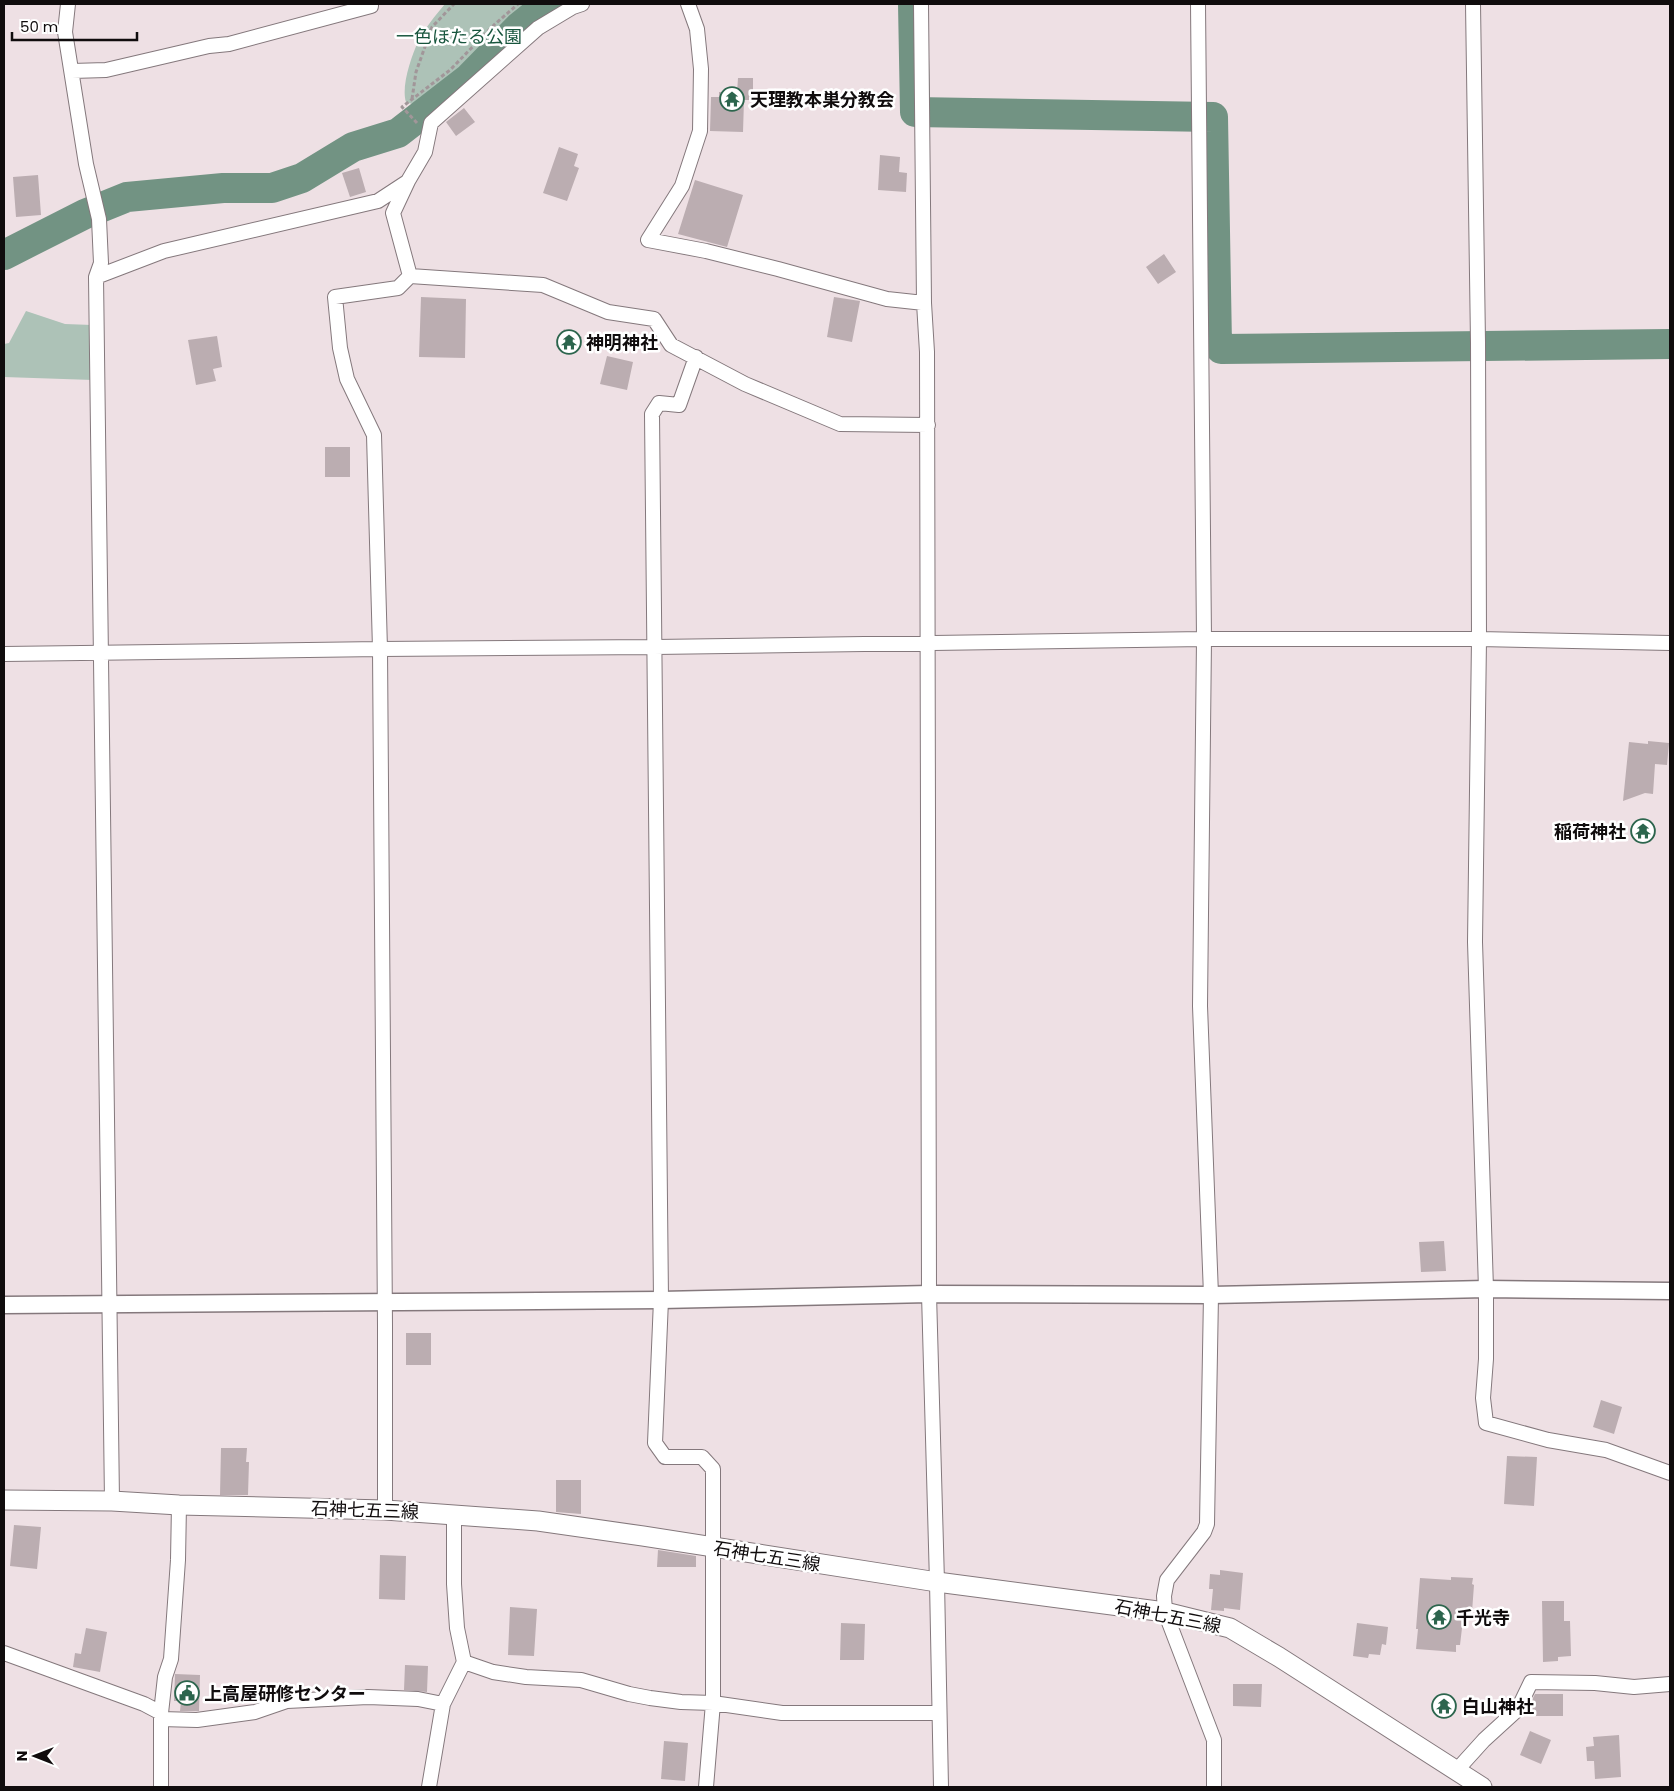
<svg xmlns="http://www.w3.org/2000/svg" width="1674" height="1791" viewBox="0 0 1674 1791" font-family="Poppins,'Noto Sans JP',sans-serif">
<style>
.green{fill:#adc2b7}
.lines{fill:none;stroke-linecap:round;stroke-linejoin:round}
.river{stroke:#729383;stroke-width:30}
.building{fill:#bbadb1}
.minor-casing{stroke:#84787c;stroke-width:16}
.tertiary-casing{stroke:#84787c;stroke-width:19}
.secondary-casing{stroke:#84787c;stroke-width:21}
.path{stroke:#a19699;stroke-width:3;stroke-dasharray:4 2.5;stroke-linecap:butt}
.minor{stroke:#fff;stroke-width:14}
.tertiary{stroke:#fff;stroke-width:16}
.secondary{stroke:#fff;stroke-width:19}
.labels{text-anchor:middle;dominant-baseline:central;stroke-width:5;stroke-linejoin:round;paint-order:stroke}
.park-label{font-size:18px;fill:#17553d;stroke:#fff}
.poi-label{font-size:18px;font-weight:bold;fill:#100c0d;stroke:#fff;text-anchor:start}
.street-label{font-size:18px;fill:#100c0d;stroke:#fff}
</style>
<rect width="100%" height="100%" fill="#eee0e4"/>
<path class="green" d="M445 4H544L526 13 456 84 418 106 406 102C401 87 411 57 418 42 425 28 435 16 445 4Z
M26 311 65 324 92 325 93 380 4 377V344L9 343Z"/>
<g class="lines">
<path class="river" d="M913 4 915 112 1213 117 1217 345 1221 349 1670 344
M4 255 85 214 127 197 223 188H272L302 178 353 147 398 133 469 78 519 27 540 10 555 4"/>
</g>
<path class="building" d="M738 78H753V100H744L743 132 710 131 711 97H719V92L737 93Z
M464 108 475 122 456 136 446 122Z
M559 147 578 154 574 166 579 168 567 201 543 193Z
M880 155 900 157 899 172 907 173 906 192 878 190Z
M359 168 366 192 350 197 342 173Z
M38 175 41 215 16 217 13 177Z
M695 180 743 195 727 247 678 234Z
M1164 254 1176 272 1158 284 1146 267Z
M421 297 466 299 465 358 419 357Z
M834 297 860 301 852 342 827 337Z
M564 329 582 337 574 354 556 346Z
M217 336 222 367 213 369 216 381 196 385 188 340Z
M607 356 633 362 627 390 600 384Z
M325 447H350V477H325Z
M1648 741 1669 743 1667 765 1655 764 1653 794 1645 793 1623 801 1629 742 1648 744Z
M1444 1241 1446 1271 1421 1272 1419 1242Z
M406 1333H431V1365H406Z
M1601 1400 1622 1407 1614 1434 1593 1427Z
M221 1448H247L246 1462H249L248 1495H220Z
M1507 1456 1537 1457 1534 1506 1504 1504Z
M556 1480H581V1514L556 1512Z
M14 1525 41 1527 37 1569 10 1566Z
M658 1550 696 1556V1567H657Z
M380 1555 406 1556 405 1600 379 1599Z
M1220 1570 1243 1573 1240 1610 1224 1608V1611L1211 1610 1213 1589H1209L1210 1574 1220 1575Z
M1451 1577 1473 1578 1472 1584 1474 1585 1472 1612 1464 1611 1460 1645H1456V1652L1416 1649 1418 1629H1416L1420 1578 1451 1580Z
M1542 1601H1564V1621H1570L1571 1656 1558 1657V1661L1543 1662Z
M510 1607 537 1609 534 1656 508 1655Z
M841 1623 865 1624 864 1660H840Z
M1357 1623 1388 1627 1386 1645 1382 1644 1380 1655 1369 1654 1368 1658 1353 1656Z
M86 1628 107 1632 100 1672 73 1667 75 1653 81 1654Z
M405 1665 428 1666 427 1692 404 1690Z
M175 1674 200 1675 199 1711H180L181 1701H174Z
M1233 1684H1262L1261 1707 1233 1706Z
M1535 1694H1563V1716H1530V1704Z
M1530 1731 1551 1740 1541 1764 1520 1755Z
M1619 1735 1621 1777 1595 1779 1594 1761H1587L1586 1747 1594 1746 1593 1737Z
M664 1741 688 1743 685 1781 661 1779Z"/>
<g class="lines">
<g class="minor-casing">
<path id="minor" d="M68 4 65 32 86 164 99 219 101 263 96 277 112 1501
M688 4 697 29 701 69 700 131 682 186 648 240 706 251 778 269 887 299 924 303
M921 4 924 303 927 352 929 1294 937 1582 941 1787
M1198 4 1204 639 1200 1006 1211 1295 1207 1524 1204 1532 1167 1580 1164 1596 1165 1612 1214 1740V1787
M1473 4 1478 342 1479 639 1475 942 1486 1289V1359L1483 1398 1486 1423 1548 1440 1606 1450 1670 1473
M72 71 106 70 209 46 229 44 371 6V4
M410 276 393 213 408 181 425 152 431 123 538 28 573 7 582 4
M96 277 164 251 378 201 407 182
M696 357 679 405 659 403 652 414 661 1300 655 1443 665 1457H702L713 1469V1703L706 1787
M4 654 380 649 655 647 1204 639H1479L1670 643
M385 1510V1327L380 649 374 435 347 379 340 348 335 297 398 288 410 276 543 285 608 312 654 319 671 345 745 384 840 424 928 425
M4 1653 144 1704 161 1713
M464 1662 493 1672 526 1677 581 1680 629 1694 650 1698 681 1702 713 1703 782 1713H939
M161 1719 197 1720 255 1712 287 1701 368 1697 418 1699 443 1704
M1456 1771 1484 1740 1518 1709 1531 1682 1595 1683 1634 1687 1670 1684
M161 1787V1713L165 1677 171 1659 178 1560 179 1505
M429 1787 443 1704 464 1662 457 1628 454 1584V1514"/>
</g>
<g class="tertiary-casing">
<path id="tertiary" d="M4 1305 661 1300 929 1294 1211 1295 1486 1289 1670 1291"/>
</g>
<g class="secondary-casing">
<path id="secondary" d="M4 1500 112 1501 179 1505 385 1510 538 1521 643 1536 937 1582 1165 1612 1230 1628 1279 1657 1482 1787"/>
</g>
<path class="path" d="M412 99 416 72 432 27 454 4
M417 123 402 107 450 70 494 25 518 4"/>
<use href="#minor" class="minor"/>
<use href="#tertiary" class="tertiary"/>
<use href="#secondary" class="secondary"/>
</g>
<defs>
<g id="temple-ring" transform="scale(1.25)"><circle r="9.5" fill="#fff" stroke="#2c654d" stroke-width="1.5"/><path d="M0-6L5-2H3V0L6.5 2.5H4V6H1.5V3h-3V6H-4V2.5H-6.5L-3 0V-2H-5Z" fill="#2c654d"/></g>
<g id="civic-ring" transform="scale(1.25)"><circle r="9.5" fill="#fff" stroke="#2c654d" stroke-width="1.5"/><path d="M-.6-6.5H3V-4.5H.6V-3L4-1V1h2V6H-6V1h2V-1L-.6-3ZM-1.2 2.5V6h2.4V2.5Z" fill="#2c654d"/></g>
</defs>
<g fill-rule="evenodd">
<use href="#temple-ring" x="732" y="99"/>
<use href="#temple-ring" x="569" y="342"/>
<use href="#temple-ring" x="1643" y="831"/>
<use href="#temple-ring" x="1439" y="1617"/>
<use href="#civic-ring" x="187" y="1693"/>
<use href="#temple-ring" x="1444" y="1706"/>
</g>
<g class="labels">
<g class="park-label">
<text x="459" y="36">一色ほたる公園</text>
</g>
<g class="poi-label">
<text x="750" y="99">天理教本巣分教会</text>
<text x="586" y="342">神明神社</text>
<text x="1626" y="831" text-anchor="end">稲荷神社</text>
<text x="1456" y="1617">千光寺</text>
<text x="204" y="1693">上高屋研修センター</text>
<text x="1462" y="1706">白山神社</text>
</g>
<g class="street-label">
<text transform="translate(365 1510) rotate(2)">石神七五三線</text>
<text transform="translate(767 1556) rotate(9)">石神七五三線</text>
<text transform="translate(1168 1616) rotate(11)">石神七五三線</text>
</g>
</g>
<rect width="1674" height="1791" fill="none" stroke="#100c0d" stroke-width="10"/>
<g transform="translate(35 1756) rotate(270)" stroke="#ffffff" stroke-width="4" paint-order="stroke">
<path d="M0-4L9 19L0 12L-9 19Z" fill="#100c0d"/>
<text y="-8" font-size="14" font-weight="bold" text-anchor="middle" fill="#100c0d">N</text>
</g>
<path d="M12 32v8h125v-8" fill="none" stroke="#100c0d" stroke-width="2.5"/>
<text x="20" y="32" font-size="15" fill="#100c0d" stroke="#ffffff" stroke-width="4" paint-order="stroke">50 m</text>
</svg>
